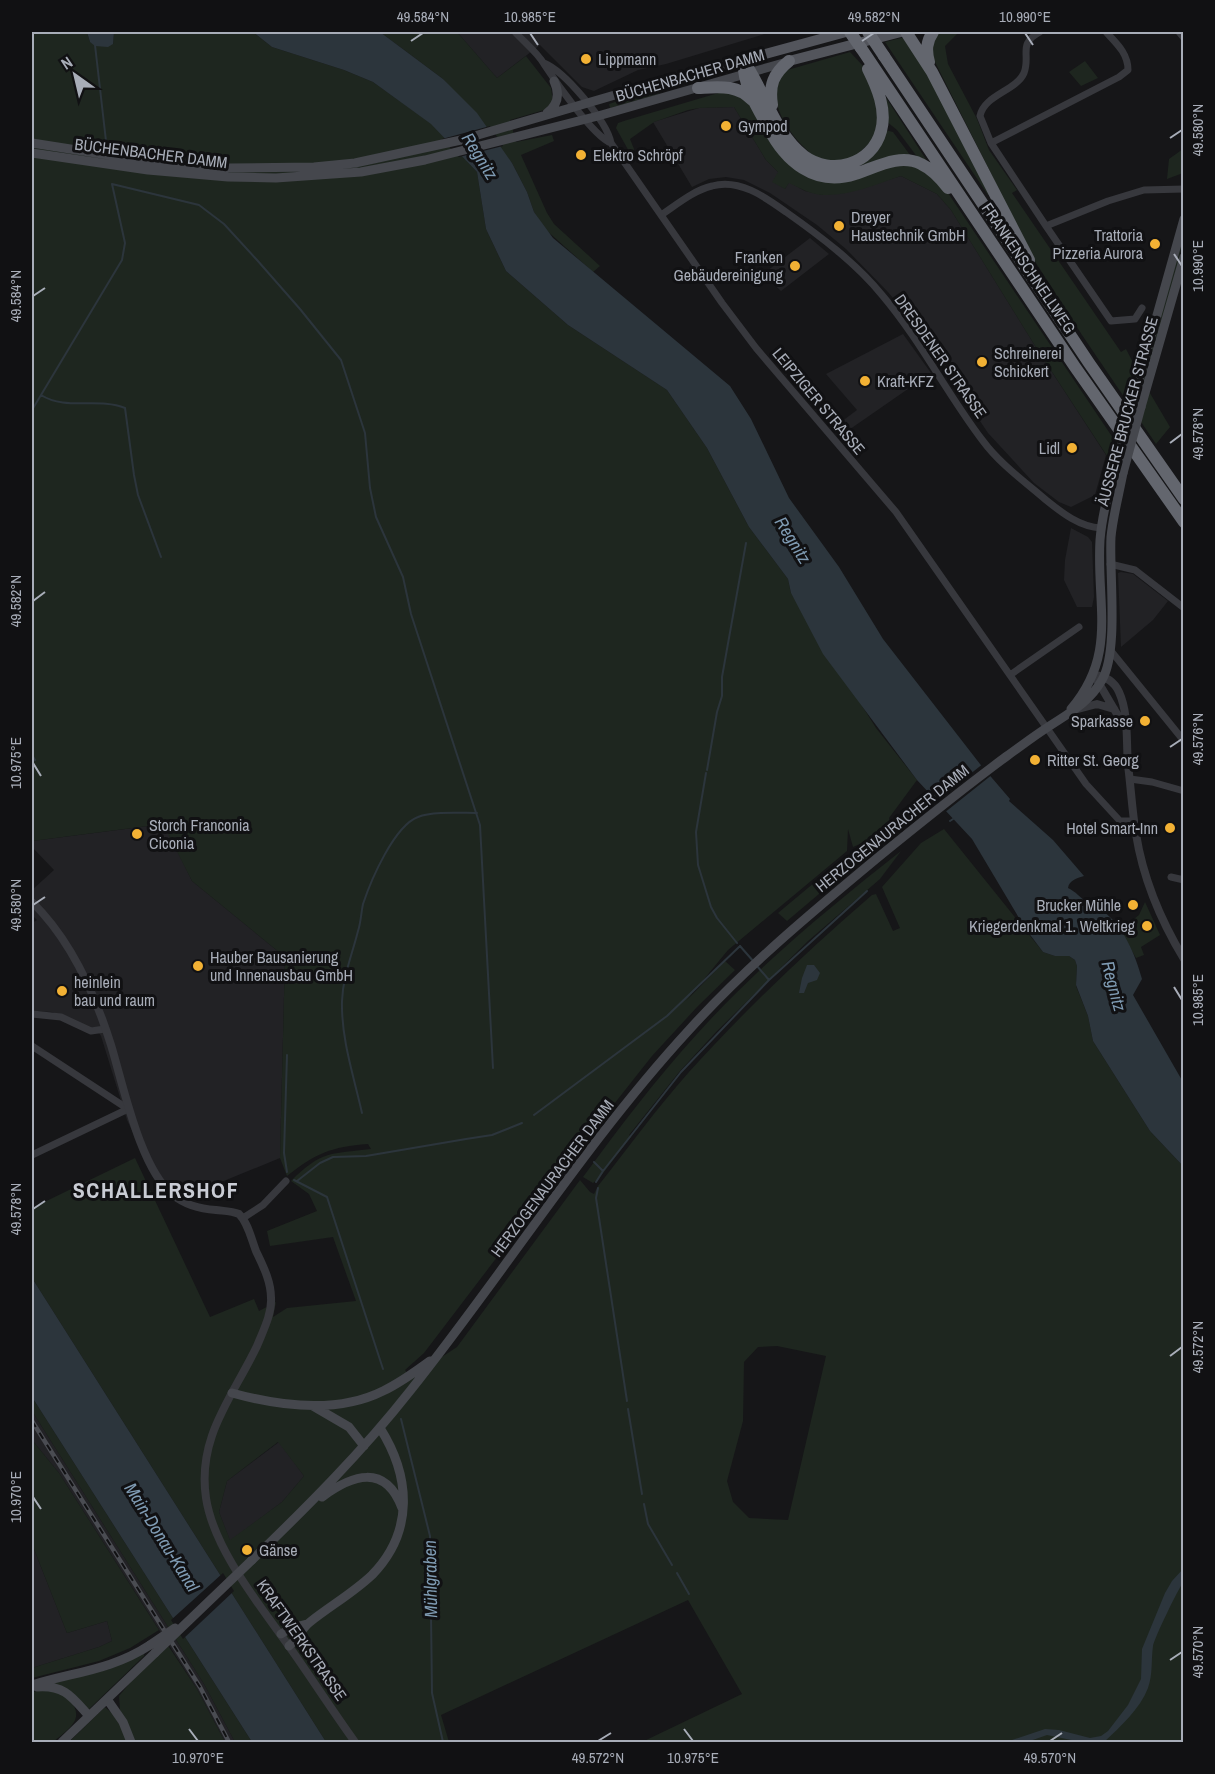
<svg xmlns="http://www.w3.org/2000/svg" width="1215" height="1774" viewBox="0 0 1215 1774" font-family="'Archivo Narrow',sans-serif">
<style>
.built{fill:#222225}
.green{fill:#1e261f;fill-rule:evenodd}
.water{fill:#2c353c}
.pier{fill:#161618}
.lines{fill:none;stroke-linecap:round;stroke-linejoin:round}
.stream{stroke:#2c353c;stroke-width:2}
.minor{stroke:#37383d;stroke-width:7}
.tertiary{stroke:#37383d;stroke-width:8}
.secondary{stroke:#45474d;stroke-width:9}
.primary{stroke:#53555c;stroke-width:10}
.motorway{stroke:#63666e;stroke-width:12}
.rail-casing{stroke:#4a4c52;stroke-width:4.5}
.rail{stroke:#111113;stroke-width:2;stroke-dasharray:7;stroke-linecap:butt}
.secondary-bridge{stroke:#45474d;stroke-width:9}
.motorway-bridge{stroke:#63666e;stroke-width:12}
.ticks{fill:none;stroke:#a8adb8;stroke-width:2}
.poi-dot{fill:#f2b134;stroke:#111113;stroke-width:2}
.labels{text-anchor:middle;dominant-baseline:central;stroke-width:6;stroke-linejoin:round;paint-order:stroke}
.poi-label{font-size:16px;fill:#a8adb8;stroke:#111113;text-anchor:start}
.street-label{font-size:16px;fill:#a8adb8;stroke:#111113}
.water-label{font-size:18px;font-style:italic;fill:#7f9bb3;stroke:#111113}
.district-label{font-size:22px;font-weight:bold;letter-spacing:1.5px;fill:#c9ccd4;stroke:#111113}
.neatline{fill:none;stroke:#a8adb8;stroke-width:2}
.ticks-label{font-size:15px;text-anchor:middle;fill:#a8adb8}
</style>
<rect width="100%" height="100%" fill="#161618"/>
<path class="built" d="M457 32H771L666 64 638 70 594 91 582 87 540 45 497 78Z
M734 107 766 160 778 172 785 189 789 182 805 191 823 195 848 192 901 176 937 194 951 210 1037 349 1106 455 1095 495 1071 507 1059 502 1034 483 988 433 920 331 888 292 846 249 817 225 770 193 744 180 726 177 709 179 692 187 653 122 699 108Z
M810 238 829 254 781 291 763 274Z
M903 334 931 373 843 434 837 433 833 428 857 410 826 374Z
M1071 528 1088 537 1092 542 1094 597 1092 607H1077L1064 580 1065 560Z
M1121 572 1133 574 1168 601 1153 620 1121 647 1118 573Z
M164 824 192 881 285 957 280 1158 175 1201 161 1192 127 1120 101 1036 95 1027 91 1028 52 1012 32 1011V923L37 920 32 915V890L54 870 32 847V841Z
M32 1411 204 1684 235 1742H225L197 1689 59 1473 32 1440Z
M279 1442 304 1476 282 1502 230 1541 219 1512 227 1481Z
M32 1544 67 1633 107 1621 112 1641 99 1647 32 1668Z"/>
<path class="green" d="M32 32H87L90 42 113 44 114 32H253L272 47 344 70 373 82 432 124 477 172 486 229 506 271 568 325 667 390 707 448 749 527 788 579 791 593 876 728 917 780 889 818 891 830 853 847 848 829 847 851 728 950 686 1001 725 961 735 970 697 1007 652 1056 603 1118 424 1353 405 1370 410 1378 457 1347 580 1180 590 1192 594 1194 598 1186C628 1148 657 1108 689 1072 746 1009 807 951 872 895L876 894 893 931 900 928 882 887 921 843 944 829 1043 952 1055 956H1069L1075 960 1077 966 1076 986 1088 1016 1093 1041 1150 1131 1183 1166V1742H642L742 1694 688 1600 441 1715 449 1742H326L32 1278V1208L135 1158 210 1317 254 1299 259 1311 276 1302 273 1317 287 1308 356 1301 333 1237 270 1246 267 1231 317 1211 309 1194 291 1181C322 1150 331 1154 371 1149L368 1144C331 1147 316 1153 287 1176L280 1158 285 957 192 881 163 824 32 841ZM777 1346 826 1356 788 1520 749 1518 733 1502 727 1481 743 1421 744 1362 758 1347ZM278 1442 304 1476 282 1502 230 1540 219 1512 227 1481Z
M380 32H457L497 78 526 56 551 88 553 102 544 110 510 120 516 142 552 135 554 141 521 155 547 213 554 224 600 266 593 272 545 229 534 212 527 192 512 163 443 79Z
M940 32H959L945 46 948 64 977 119 989 150 1017 190 1012 193 1121 352 1126 349 1142 380 1183 234 1177 273 1144 383 1170 427 1156 444 1082 335 1036 263 933 58C931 49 933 39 940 32Z
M905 37 926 69 991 194 988 195 885 42Z
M850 52 865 68 879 113 874 140 851 160H818C793 138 779 122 773 88L784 71Z
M1085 61 1098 78 1081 86 1069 72Z
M731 68 732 71 675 86 656 95 610 108 609 104 682 80Z
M725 91 746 100 807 176 899 164 921 168 946 190 1113 438 1109 459 1037 349 951 210 937 194 901 176C877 184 849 196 824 195 811 195 800 188 789 183L785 189 772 182 778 172 766 160 734 107 699 108 688 110 654 122 630 139 634 149 633 155H631L616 128 618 123 627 120Z
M885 96 927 161 918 158 897 130 886 121Z
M885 130 893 132 910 155 839 170Z
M1183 149V173L1167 179 1169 159Z
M901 851 880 879 808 941 716 1032 680 1071 629 1135 631 1137 600 1177 593 1183 583 1177C619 1128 656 1079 697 1034 758 966 830 907 901 851Z
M833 867 845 872 787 921 778 913Z
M1145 902 1160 935 1141 947 1144 955 1136 958 1120 930 1139 915Z
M32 1397 252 1742H235L204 1684 32 1411Z
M32 1440 59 1473 159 1630 130 1648 99 1661 32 1678V1668L99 1647 112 1641 107 1621 67 1633 32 1544Z
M165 1641 197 1689 225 1742H136L120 1710 119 1696Z
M144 1653V1656L88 1710 51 1683 110 1669Z
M44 1690C48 1690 54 1690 58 1692 70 1697 81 1710 74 1722 69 1730 60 1736 53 1742H32V1692Z
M105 1707 117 1718 127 1742H69Z"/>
<path class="water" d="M87 32H114L113 44 108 47 95 46 90 42Z
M253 32H380L443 79 477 113 512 163 527 192 534 212 553 238 730 386 751 419 789 498 839 567 883 639 980 764 1010 799 1009 801 1053 840 1084 876C1078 878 1069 880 1068 888 1076 892 1080 897 1086 902 1091 906 1098 907 1103 911 1124 927 1135 954 1142 979L1133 995 1183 1082V1166L1150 1131 1093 1041 1088 1016 1076 985 1077 966 1075 960 1069 956H1055L1043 952 1025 928 972 839 917 780 823 654 791 593 788 579 749 527 707 448 667 390 568 325 506 271 486 229 477 172 431 124 373 82 344 70 272 47Z
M807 965H814L820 973 817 980 808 983 804 993H799L802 978Z
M32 1278 326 1742H252L32 1397Z
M1183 1569V1583C1179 1587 1154 1639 1153 1646 1151 1660 1153 1674 1148 1688 1140 1709 1120 1727 1104 1742H1081L1047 1735 1027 1742H1006L1045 1729 1059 1730 1090 1738 1101 1736 1108 1731 1128 1705 1141 1679 1142 1649 1165 1593 1172 1581Z"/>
<path class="pier" d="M490 126 503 146 459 157 442 139Z
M984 763 993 774 944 813 934 803Z
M223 1573 234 1591 183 1639 171 1620Z"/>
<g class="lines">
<path class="stream" d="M95 45 106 141
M41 395C66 411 98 397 125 408L134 475 138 495 161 557
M32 410 122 260 125 243 112 184 199 205 224 224 257 260 300 309 341 360 365 433 370 488 376 517 403 577 411 614 480 825 493 1068
M32 755 35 760
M707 770 717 712 722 696V677L746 543
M706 773 696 832 698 865 711 907 717 918 737 943
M950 821 953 819
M740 946 754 962
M757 966 769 980 867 891
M362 1113C354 1077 341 1039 342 1001 343 976 352 955 358 931 361 922 361 913 363 904 371 880 394 826 418 817 432 811 461 813 477 813
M534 1115 667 1016 740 946
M594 1162 603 1171 681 1072 769 980
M287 1172 284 1153 287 1055
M294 1180 327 1197 383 1369
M297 1181 320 1163 333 1157 366 1156 466 1139 492 1135 522 1123
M596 1182 603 1171
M598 1188 596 1198 627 1401
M628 1409 642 1494
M401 1419 430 1536 432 1693 443 1742
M644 1504 648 1524 672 1565
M677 1573 689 1594"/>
<path class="minor" d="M515 32C524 42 537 52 544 64 555 81 593 136 611 143
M1040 32C1017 44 1031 55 1024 73 1016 91 984 95 980 116L991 143 1046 226 1108 201 1144 190 1184 189
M1179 32 1184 38
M544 63C564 71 607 121 611 143L722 303 756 348 896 512 1086 784 1120 821H1134
M991 143 1119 77 1128 70C1128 53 1116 43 1106 32
M661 215C676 205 694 190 712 186 739 178 765 197 786 212 820 236 856 263 882 295 921 341 947 394 983 441 1000 464 1024 481 1046 500 1062 513 1080 527 1101 528
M1046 226 1111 321 1135 319 1142 308
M1110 564 1135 570 1184 608
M1111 651 1184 741
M1010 675 1079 627
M1130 779 1152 782 1184 791
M1171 877 1184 880
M32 1014 61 1017 91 1031 105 1029
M32 1046 128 1109
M32 1155 128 1109
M243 1218 263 1205 286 1181"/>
<path class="tertiary" d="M1094 675C1105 676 1114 681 1119 692 1129 714 1126 742 1128 765 1131 788 1132 811 1136 834 1143 878 1161 921 1184 959
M1097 680 1124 726
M1078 709 1097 704 1114 709
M32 902C70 939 95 994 111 1045 123 1084 140 1169 173 1195 185 1205 201 1209 216 1210 224 1211 232 1211 239 1214 248 1223 251 1238 256 1251 263 1266 271 1281 271 1298 272 1314 263 1331 257 1346 232 1398 197 1437 206 1498 214 1551 263 1609 293 1652 314 1682 334 1713 355 1742"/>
<path class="secondary" d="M547 113C558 105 560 94 554 81
M32 143 147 161 229 168 314 167 355 163 461 140 673 78 743 60
M32 153 148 170 228 177 276 178 361 172 425 160 598 116 787 62
M1138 383 1184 219
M1141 407 1184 257
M1071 709C1118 654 1096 605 1100 540 1102 514 1109 488 1116 463
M232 1393C279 1406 337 1414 383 1391 400 1383 415 1372 430 1361
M313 1406 349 1427 364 1446
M322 1497C352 1475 385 1463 402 1508
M252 1560C308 1506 362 1452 410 1391 505 1272 586 1142 689 1030 746 967 811 913 876 859 919 824 962 789 1007 756 1021 746 1034 736 1048 727 1069 713 1089 703 1102 680 1119 651 1109 573 1111 537 1113 516 1119 494 1123 473
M281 1634 291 1628 307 1624
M289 1646C298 1639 301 1629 310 1622 330 1606 353 1593 372 1575 414 1532 411 1477 380 1428
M32 1685C74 1672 112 1670 150 1645
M37 1687C65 1685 72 1697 89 1716
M107 1699 123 1722 131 1742
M62 1742 155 1653"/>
<path class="primary" d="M743 60 846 32
M789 61 901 32"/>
<path class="motorway" d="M906 32 932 72 1029 260
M861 48 1075 367 1184 522
M884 56 1089 363 1184 499
M743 60C744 87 755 104 768 127 785 161 815 187 855 174 875 168 899 153 921 164 932 169 941 179 948 188
M743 60C764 89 774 133 804 156 831 176 872 165 881 131 887 110 877 87 868 69
M929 62C926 51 926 42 933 32
M698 88C718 87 737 84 752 100
M772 105C769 85 773 74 789 61"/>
<g class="rail-casing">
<path id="rail" d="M32 1421 200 1687 229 1742"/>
</g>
<use href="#rail" class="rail"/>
<path class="secondary-bridge" d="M1116 463 1138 383
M1123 473 1141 407
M150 1645 175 1628
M155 1653 252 1560"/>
<path class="motorway-bridge" d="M850 32 861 48
M868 32 884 56"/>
</g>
<path class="ticks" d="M530 33 538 45M1025 33 1033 45M411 41 423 33M862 41 874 33M1170 138 1182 130M1174 254 1182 266M33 296 45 288M1170 443 1182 434M33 601 45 592M1170 747 1182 739M33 763 41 776M33 905 45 897M1174 987 1182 1000M33 1209 45 1201M1170 1356 1182 1347M33 1497 41 1509M1170 1660 1182 1652M189 1729 198 1741M684 1729 693 1741M598 1741 611 1733M1050 1741 1062 1733"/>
<g class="poi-dot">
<circle cx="586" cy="59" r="6"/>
<circle cx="726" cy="126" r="6"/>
<circle cx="581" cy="155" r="6"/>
<circle cx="839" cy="226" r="6"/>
<circle cx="1155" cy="244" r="6"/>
<circle cx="795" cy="266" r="6"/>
<circle cx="982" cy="362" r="6"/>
<circle cx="865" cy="381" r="6"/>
<circle cx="1072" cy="448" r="6"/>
<circle cx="1145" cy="721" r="6"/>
<circle cx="1035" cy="760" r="6"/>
<circle cx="1170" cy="828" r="6"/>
<circle cx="137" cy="834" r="6"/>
<circle cx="1133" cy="905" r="6"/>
<circle cx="1147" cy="926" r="6"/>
<circle cx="198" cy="966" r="6"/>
<circle cx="62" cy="991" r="6"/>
<circle cx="247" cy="1550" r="6"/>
</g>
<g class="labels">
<g class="poi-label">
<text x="598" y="59">Lippmann</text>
<text x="738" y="126">Gympod</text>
<text x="593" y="155">Elektro Schröpf</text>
<text x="851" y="217">Dreyer<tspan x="851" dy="18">Haustechnik GmbH</tspan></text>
<text x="1143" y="235" text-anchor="end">Trattoria<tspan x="1143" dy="18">Pizzeria Aurora</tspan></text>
<text x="783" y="257" text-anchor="end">Franken<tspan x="783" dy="18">Gebäudereinigung</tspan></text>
<text x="994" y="353">Schreinerei<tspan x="994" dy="18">Schickert</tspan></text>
<text x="877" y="381">Kraft-KFZ</text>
<text x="1060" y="448" text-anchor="end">Lidl</text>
<text x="1133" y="721" text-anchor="end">Sparkasse</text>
<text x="1047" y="760">Ritter St. Georg</text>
<text x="149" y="825">Storch Franconia<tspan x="149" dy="18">Ciconia</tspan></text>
<text x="1158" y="828" text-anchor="end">Hotel Smart-Inn</text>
<text x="1121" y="905" text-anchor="end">Brucker Mühle</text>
<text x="1135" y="926" text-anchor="end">Kriegerdenkmal 1. Weltkrieg</text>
<text x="210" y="957">Hauber Bausanierung<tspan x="210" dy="18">und Innenausbau GmbH</tspan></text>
<text x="74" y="982">heinlein<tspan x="74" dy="18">bau und raum</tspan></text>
<text x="259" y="1550">Gänse</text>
</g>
<g class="street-label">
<text transform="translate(690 75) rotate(-16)">BÜCHENBACHER DAMM</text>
<text transform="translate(151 153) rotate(7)">BÜCHENBACHER DAMM</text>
<text transform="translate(1029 268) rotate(56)">FRANKENSCHNELLWEG</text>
<text transform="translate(941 356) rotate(55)">DRESDENER STRASSE</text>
<text transform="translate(819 401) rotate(50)">LEIPZIGER STRASSE</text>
<text transform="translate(1127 411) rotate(-75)">ÄUSSERE BRUCKER STRASSE</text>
<text transform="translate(892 828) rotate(-39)">HERZOGENAURACHER DAMM</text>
<text transform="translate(552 1178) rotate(-53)">HERZOGENAURACHER DAMM</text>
<text transform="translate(302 1640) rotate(55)">KRAFTWERKSTRASSE</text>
</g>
<g class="water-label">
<text transform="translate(480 156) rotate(58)">Regnitz</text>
<text transform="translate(793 540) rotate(58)">Regnitz</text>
<text transform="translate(1114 986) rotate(75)">Regnitz</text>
<text transform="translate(162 1537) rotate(58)">Main-Donau-Kanal</text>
<text transform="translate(430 1579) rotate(-91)">Mühlgraben</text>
</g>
<g class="district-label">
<text x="156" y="1190">SCHALLERSHOF</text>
</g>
</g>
<rect width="1215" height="1774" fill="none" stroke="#111113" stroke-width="66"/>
<g transform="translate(75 75) rotate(326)" stroke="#111113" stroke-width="4.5" paint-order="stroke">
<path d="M0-4.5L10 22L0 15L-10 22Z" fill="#a8adb8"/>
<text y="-9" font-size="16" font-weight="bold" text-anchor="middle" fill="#a8adb8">N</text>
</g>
<rect x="33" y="33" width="1149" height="1708" class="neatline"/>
<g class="ticks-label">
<text x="423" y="22">49.584°N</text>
<text x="530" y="22">10.985°E</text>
<text x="874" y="22">49.582°N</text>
<text x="1025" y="22">10.990°E</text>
<text transform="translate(1198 130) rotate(-90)" y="5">49.580°N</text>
<text transform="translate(1198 266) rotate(-90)" y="5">10.990°E</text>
<text transform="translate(16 296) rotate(-90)" y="5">49.584°N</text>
<text transform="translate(1198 434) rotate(-90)" y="5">49.578°N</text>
<text transform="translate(16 601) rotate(-90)" y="5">49.582°N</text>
<text transform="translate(1198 739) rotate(-90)" y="5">49.576°N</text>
<text transform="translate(16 763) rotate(-90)" y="5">10.975°E</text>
<text transform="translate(16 905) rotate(-90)" y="5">49.580°N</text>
<text transform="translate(1198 1000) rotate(-90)" y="5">10.985°E</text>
<text transform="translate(16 1209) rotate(-90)" y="5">49.578°N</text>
<text transform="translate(1198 1347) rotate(-90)" y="5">49.572°N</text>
<text transform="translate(16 1497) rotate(-90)" y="5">10.970°E</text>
<text transform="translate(1198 1652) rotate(-90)" y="5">49.570°N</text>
<text x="198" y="1763">10.970°E</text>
<text x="598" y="1763">49.572°N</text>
<text x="693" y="1763">10.975°E</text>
<text x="1050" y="1763">49.570°N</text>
</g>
</svg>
